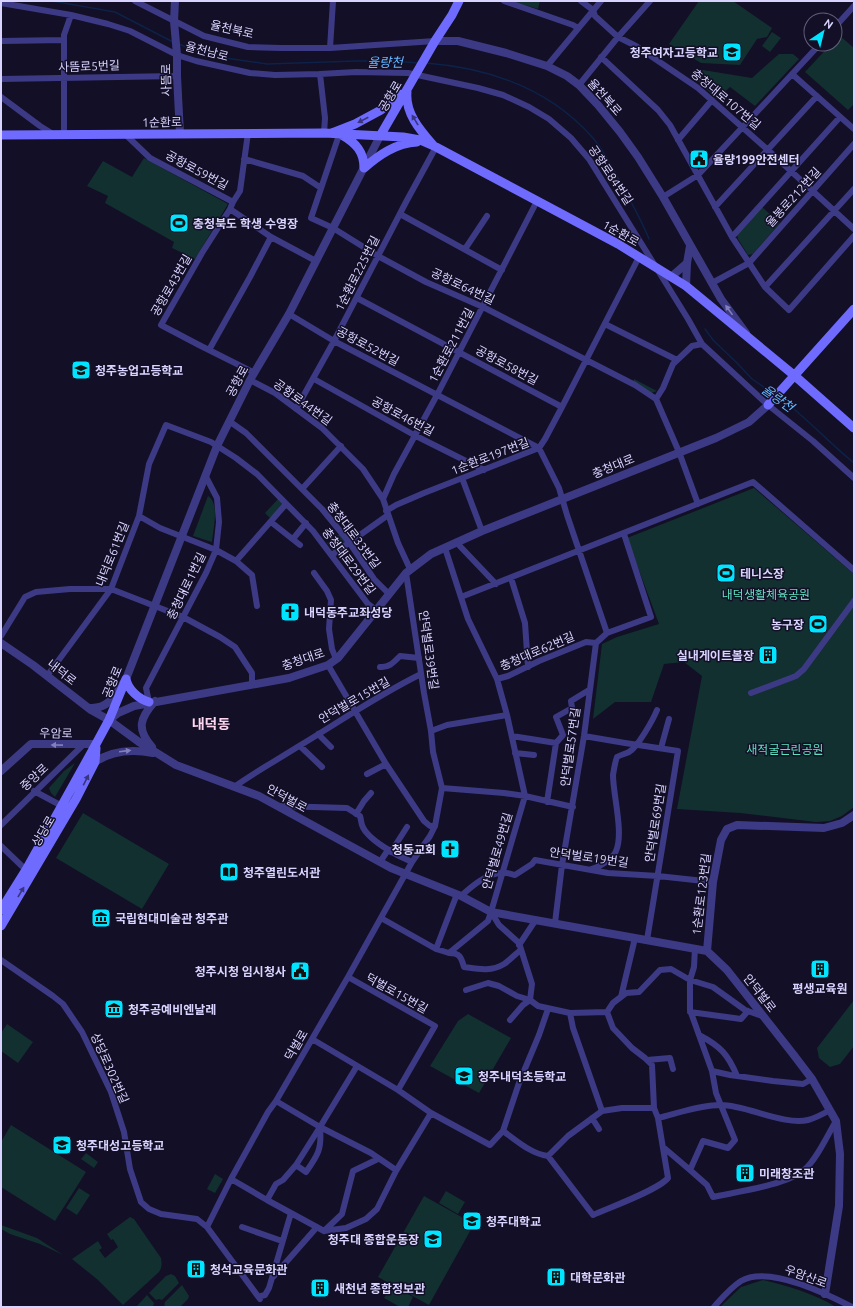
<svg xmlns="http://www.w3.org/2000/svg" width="855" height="1308" viewBox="0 0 855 1308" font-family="Ubuntu,'Noto Sans KR',sans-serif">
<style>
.green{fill:#12302f}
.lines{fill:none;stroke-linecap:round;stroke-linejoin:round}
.stream{stroke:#0c2248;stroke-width:1.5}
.minor{stroke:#3d3a85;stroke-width:6}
.tertiary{stroke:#3d3a85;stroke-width:8}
.secondary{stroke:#6f6bff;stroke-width:9}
.oneway{fill:#38347d}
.oneway2{fill:#837fbc}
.labels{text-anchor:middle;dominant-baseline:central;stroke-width:3;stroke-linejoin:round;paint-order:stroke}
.street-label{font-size:12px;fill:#d9d4ff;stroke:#130f26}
.poi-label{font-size:12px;font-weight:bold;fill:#d9d4ff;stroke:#130f26;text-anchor:start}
.park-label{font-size:12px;fill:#5fe0c0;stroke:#130f26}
.water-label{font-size:13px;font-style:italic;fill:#62b6ff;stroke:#130f26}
.quarter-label{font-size:14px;font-weight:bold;fill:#ffd6f0;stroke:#130f26}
</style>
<rect width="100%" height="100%" fill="#130f26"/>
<path class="green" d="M512 1H540L538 9Z
M699 1H733L772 28 767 37 757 39 740 65 701 63 669 44Z
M772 32 781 38 770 52 762 46Z
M839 35 854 48V104L848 110 805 72 831 44H835V39Z
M779 54H793L799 59 755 106 730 87 717 99 692 76 703 70 752 78Z
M144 158 228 204 195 259 172 248 174 242 105 203 108 196 87 186 103 161 132 177Z
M761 206 780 223 753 254 748 255 738 239 737 233Z
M634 379 657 391 651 393 633 383Z
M754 488 854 574V807L842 816 830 821 816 822 740 813 677 809 702 676 684 662 664 664 651 702H615L593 719 602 644 617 637 659 624 627 538Z
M208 496C220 503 213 530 212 542L193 536Z
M278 499 284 504 270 518 265 513Z
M341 533 347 541 333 551 327 543Z
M75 763 55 797 51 793 49 788 64 771Z
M83 813 169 864 142 909 56 858Z
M854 1000V1046L840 1064 830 1067 819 1058 817 1048Z
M468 1014 511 1038 479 1093 430 1066 458 1021Z
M7 1024 33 1042 18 1063 1 1051V1033Z
M11 1125 86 1172 55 1221 1 1187V1142Z
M86 1153 98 1162 94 1168 81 1159Z
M215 1174 223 1179 215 1193 207 1189Z
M79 1188 90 1195 77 1215 66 1208Z
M446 1191 465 1202 458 1214 439 1203Z
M424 1196 474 1224 429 1305 378 1277Z
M130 1217 134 1219 161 1258C162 1264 162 1267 159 1272L123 1305 98 1280 72 1259 98 1241 102 1248 99 1250 105 1258 118 1247 113 1239 111 1240 107 1234Z
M1 1225 37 1238 63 1255 40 1244 10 1234 1 1229Z
M171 1274 175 1276 179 1283 162 1300 159 1299 156 1300 149 1293 166 1276Z
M763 1280C788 1286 813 1293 836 1307H720L741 1287Z
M182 1285 189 1296 188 1299 180 1307H164L165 1302Z
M392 1285 413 1297 408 1307H400L384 1298Z
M147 1295 154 1303 153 1307H136Z"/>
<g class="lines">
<path class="stream" d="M52 1 115 12 173 42
M179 44 196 51 226 58 267 64 356 61H394L418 63
M426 63C490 68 550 89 593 138 602 148 609 162 616 174 627 195 640 216 649 239
M705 329 713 340 737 363 752 379 774 394
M779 397C806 417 828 442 854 463"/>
<path class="minor" d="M135 1 204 36 248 47 281 48H330L435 41
M504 1 573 25 578 28
M581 1 593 10 595 16 618 37 636 46 698 88 768 150 854 229
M1 3 71 15 108 24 130 31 177 55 196 61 250 73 275 75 320 74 356 72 408 73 478 88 503 95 529 107 549 119 571 138 589 159 688 319 702 344 768 405 813 441 854 478
M835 27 854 6
M1 41 64 40
M330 48 333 1
M601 57 658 110 670 125 732 237 765 287 789 310 854 236
M547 66 601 1
M320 74 325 118 324 133
M792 74 854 129
M1 79 177 76
M579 85 618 37 650 1
M1 97 40 126 53 134
M64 134V35L71 15
M126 135 150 158 233 202 230 209 271 237 316 261
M339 135 311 218 333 228 378 256 426 282 483 307 635 385 656 399 679 452 698 504
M678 140 712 100
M244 159 303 176 321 188
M663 197 698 175 820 44
M233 202 240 191 248 133
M715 207 817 96
M230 209 202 253 161 325 199 345 255 373
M400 214 502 270
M732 237 840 117
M465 249 487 216
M712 283 749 263 854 144
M765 287 854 189
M357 298 562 407
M289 314 334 341 539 448 559 488 567 515 607 633
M605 324 677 360
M209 350 250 277 271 237
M314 379 414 435 484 470
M250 380 275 393 322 428 363 469 383 499 398 543 410 569
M656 399 663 388 673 364 692 346 702 344
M296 409 334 341 406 202 436 147
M229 421 246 433 322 509 349 542 374 579 389 594
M462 478 482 531
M302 489 341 446
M383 499 394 474 437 395 537 201
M386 511 396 505 424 493 539 448 545 439 562 407 639 257
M139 516 160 528 216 550 236 561 252 575 257 606
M271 522 300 545
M293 539 306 523
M456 542 496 584
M332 555 388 515
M236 561 286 504
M314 573 327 591 331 600 329 629 332 649 336 659
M511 578 525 623 528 667
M461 597 753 482 854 570
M1 636 25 597 36 592 70 589H111L183 617 220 637 235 647 252 673V685
M328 665 386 764 424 821 430 826H435
M380 667C389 668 394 662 400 656L419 658
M47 676 111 589 139 516 149 464 166 425 211 442 236 458 257 474 313 531 368 604 376 610
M497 679 508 676 539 661 586 642 596 643 607 633 651 617 624 534
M751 693 796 676 804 669 854 601
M149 702 146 688 206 573 216 550 219 522 217 498 205 475
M431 731 447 725 507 715
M318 734 331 747
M512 736 556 743
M584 736 625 743 678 751 647 940
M300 746 322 767
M661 748 669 719
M515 753 534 755
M367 774 386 764
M234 787C255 772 277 760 299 746 339 722 378 695 421 674
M442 788 504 793 525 796 573 807
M34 791 62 806
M547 802 556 743 563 735 556 717 572 708 571 701 589 690
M279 806 347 808 360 816C361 819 361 822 362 825 367 840 398 856 412 862
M356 814 364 801 371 793
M1 825 83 745
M1 846 26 870
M391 852 407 827
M380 862 388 850
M592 869C599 867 613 859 616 851 624 833 613 795 613 775 614 769 615 762 617 757 620 755 625 754 629 752 637 748 653 720 657 710
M461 896C472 886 487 873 502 873 506 872 511 874 515 875L532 864 535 860 608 873 658 876 713 882
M491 912 499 925 519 943 532 984 530 1000 538 1006 570 1013 607 1012
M381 918 436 949 449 953 488 921 491 912 525 796 507 715 497 679 468 619 445 548
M555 923 562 865 584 736 596 643
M519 945 535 921
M695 948 694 967 690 980V1010L712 1071 716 1093 735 1140 728 1148 703 1141 690 1170 707 1185 713 1197C736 1192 787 1185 804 1170 816 1161 828 1134 836 1121
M436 949 457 894
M449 953C460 953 461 957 464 967 478 969 491 972 504 964 510 960 515 954 521 950
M1 960 53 996 63 1004 82 1032 111 1092 124 1132 130 1169 141 1202 149 1209 161 1214 197 1219 207 1227 260 1299 261 1296 265 1295 269 1288 291 1213
M348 977 435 1026 398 1090
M466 990 488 983 499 986 517 996 530 1000
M621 997 635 938
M548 1009 539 1035 519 1083 503 1131C516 1140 531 1154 548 1156L593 1215C611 1207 658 1190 668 1178L658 1118 654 1108 652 1065 645 1058 632 1048 613 1028 607 1012
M607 1012 613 1003 626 993 639 992 660 970 671 969 690 980 713 987 745 1010 762 1016
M690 1012 741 1019 748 1011
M570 1013 573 1028 602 1111
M510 1020 523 1005 530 1000
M699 1035C720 1046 728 1054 737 1076
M312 1039 398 1090 431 1113 490 1145 503 1131
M647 1060 670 1058 673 1069
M712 1071 730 1075 773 1081 803 1084 812 1079
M276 1101 320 1127 371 1153 396 1170
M592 1118 599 1129
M658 1118C678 1113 700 1105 721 1105 746 1105 785 1126 808 1120 816 1118 823 1114 830 1110
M663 1147 690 1170
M548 1156 568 1136 602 1111 622 1108H654
M296 1165 306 1172C318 1155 322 1149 320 1128
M231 1179 267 1200 324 1231
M267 1200 276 1184 283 1180 296 1165 320 1127 357 1066
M207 1227 231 1179 268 1112 276 1101 348 977 412 862 430 836 435 826 442 788 433 752 431 731 424 693 406 573
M242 1227 282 1241
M324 1231 346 1228 366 1219 377 1209 396 1171 431 1113
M324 1231 342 1214 353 1171 378 1159
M273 1277 317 1227
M714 1307C722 1298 730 1288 741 1281 768 1265 827 1294 852 1307"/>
<path class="tertiary" d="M175 1 174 21 177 55V76L180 134
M435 41H458L506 53 547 66 567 76 579 85 598 105 620 132 638 157 663 197 721 299 746 333
M671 277 687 263
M686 286 687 263 690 246
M1 643 33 665 91 710 109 720 139 742 176 765 259 796 391 868 461 896 491 912 707 951 727 970 793 1054 812 1079 836 1121 840 1154 839 1206 825 1294
M90 708C110 709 116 693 126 679L217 446 250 380 289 314 380 136
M109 720 118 713 134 706 289 678 328 665 338 658 406 573 431 554 482 531 716 438 749 422 768 405
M152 747C136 729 140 718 155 701
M95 762C113 750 132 749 153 753
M1 771 31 744H96
M707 951 713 882 721 840 727 829 737 825 824 828 842 823 854 815"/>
<path class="secondary" d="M407 92C405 113 420 130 433 145
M332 133 355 124 381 110 402 94
M1 135 324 133 403 137 420 140 436 147 618 244 686 286 795 376 854 428
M342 135C356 143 364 152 364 168
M380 136 435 41 452 15 459 1
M364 168C379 155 396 143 417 142
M768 405 854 309
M126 679C128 690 139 699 149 702
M1 910 26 870 96 744 109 720 126 679
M1 926 76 799 95 762 96 748"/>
</g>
<defs><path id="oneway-solid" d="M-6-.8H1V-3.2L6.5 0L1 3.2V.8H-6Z"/></defs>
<g class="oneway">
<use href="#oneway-solid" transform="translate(363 120) rotate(153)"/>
<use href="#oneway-solid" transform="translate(415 120) rotate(-121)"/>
<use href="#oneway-solid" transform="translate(86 780) rotate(-63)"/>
<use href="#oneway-solid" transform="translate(21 892) rotate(-59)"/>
</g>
<g class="oneway2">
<use href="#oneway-solid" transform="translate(729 310) rotate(-126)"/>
<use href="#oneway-solid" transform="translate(57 745) rotate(-179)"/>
<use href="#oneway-solid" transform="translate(125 751) rotate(-7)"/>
</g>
<defs>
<g id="school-square" transform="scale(1)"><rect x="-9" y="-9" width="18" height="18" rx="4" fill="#00e5ff" stroke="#130f26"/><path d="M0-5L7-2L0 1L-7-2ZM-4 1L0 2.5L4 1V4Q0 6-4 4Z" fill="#111"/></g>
<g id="civic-square" transform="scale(1)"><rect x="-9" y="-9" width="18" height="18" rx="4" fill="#00e5ff" stroke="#130f26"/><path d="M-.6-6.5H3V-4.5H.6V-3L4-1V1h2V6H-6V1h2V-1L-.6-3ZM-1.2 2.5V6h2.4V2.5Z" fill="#111"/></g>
<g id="stadium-square" transform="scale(1)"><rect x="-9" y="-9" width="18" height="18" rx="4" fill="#00e5ff" stroke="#130f26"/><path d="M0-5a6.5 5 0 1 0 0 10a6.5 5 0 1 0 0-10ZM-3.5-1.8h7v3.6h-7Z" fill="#111"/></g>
<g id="church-square" transform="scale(1)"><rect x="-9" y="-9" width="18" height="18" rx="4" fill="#00e5ff" stroke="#130f26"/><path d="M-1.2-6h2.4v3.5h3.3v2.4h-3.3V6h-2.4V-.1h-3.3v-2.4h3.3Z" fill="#111"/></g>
<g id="building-square" transform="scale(1)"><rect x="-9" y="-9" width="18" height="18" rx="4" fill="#00e5ff" stroke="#130f26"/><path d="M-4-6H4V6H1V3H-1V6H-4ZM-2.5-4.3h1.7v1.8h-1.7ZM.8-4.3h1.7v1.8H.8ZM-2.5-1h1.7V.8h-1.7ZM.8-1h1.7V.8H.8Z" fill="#111"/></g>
<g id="library-square" transform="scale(1)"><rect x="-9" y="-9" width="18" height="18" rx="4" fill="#00e5ff" stroke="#130f26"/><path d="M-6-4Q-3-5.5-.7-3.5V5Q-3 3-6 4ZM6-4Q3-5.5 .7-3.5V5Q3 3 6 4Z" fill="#111"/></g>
<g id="museum-square" transform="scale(1)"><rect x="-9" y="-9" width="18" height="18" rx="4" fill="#00e5ff" stroke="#130f26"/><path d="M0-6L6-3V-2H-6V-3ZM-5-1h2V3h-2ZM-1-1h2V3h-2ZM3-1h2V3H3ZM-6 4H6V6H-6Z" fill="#111"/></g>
<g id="university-square" transform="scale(1)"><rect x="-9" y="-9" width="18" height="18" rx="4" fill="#00e5ff" stroke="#130f26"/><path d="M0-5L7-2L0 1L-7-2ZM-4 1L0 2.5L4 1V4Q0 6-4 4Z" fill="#111"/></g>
</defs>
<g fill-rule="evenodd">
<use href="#school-square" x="732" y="52"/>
<use href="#civic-square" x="699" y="159"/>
<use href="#stadium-square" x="179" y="223"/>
<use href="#school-square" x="81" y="370"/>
<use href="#stadium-square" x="726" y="573"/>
<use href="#church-square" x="290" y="612"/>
<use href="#stadium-square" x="818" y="624"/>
<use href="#building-square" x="768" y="655"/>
<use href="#church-square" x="450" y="849"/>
<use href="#library-square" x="229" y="872"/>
<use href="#museum-square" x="101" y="918"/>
<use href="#building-square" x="820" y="969"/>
<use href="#civic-square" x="300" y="971"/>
<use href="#museum-square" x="114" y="1009"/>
<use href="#school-square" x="464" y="1076"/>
<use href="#school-square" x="62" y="1145"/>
<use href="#building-square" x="745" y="1173"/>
<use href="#university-square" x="472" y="1221"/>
<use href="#school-square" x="433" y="1239"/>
<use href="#building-square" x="196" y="1269"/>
<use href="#building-square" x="556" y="1277"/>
<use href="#building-square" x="320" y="1288"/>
</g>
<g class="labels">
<g class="street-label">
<text transform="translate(232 29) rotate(13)">율천북로</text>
<text transform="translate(207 51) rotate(15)">율천남로</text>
<text transform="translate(89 66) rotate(-2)">사뜸로5번길</text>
<text transform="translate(166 80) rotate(-91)">사뜸로</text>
<text transform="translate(390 96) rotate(-60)">공항로</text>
<text transform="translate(605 97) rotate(48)">율천북로</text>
<text transform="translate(726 99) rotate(40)">충청대로107번길</text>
<text transform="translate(162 122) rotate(-1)">1순환로</text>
<text transform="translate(197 170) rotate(28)">공항로59번길</text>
<text transform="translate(611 175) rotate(56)">공항로84번길</text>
<text transform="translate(793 197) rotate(-48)">율봉로212번길</text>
<text transform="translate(621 233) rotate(30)">1순환로</text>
<text transform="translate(357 273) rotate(-63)">1순환로225번길</text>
<text transform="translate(171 285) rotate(-60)">공항로43번길</text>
<text transform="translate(463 286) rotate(25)">공항로64번길</text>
<text transform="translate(451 345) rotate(-62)">1순환로211번길</text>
<text transform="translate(368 346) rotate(28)">공항로52번길</text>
<text transform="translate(507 365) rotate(28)">공항로58번길</text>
<text transform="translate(237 381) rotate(-61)">공항로</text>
<text transform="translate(303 402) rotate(36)">공항로44번길</text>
<text transform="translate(403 416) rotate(28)">공항로46번길</text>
<text transform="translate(490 456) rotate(-21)">1순환로197번길</text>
<text transform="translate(613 466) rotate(-22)">충청대로</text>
<text transform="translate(354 535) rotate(53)">충청대로33번길</text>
<text transform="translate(112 554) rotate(-68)">내덕로61번길</text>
<text transform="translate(349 561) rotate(53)">충청대로29번길</text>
<text transform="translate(186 586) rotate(-64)">충청대로1번길</text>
<text transform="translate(429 650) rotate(82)">안덕벌로39번길</text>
<text transform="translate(537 651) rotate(-23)">충청대로62번길</text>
<text transform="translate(303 659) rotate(-19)">충청대로</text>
<text transform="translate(62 672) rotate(38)">내덕로</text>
<text transform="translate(112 682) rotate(-68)">공항로</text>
<text transform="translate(354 700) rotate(-30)">안덕벌로15번길</text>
<text transform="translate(56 733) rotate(1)">우암로</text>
<text transform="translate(570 747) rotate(-82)">안덕벌로57번길</text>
<text transform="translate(34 777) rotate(-43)">중앙로</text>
<text transform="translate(287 798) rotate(29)">안덕벌로</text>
<text transform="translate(655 823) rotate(-81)">안덕벌로69번길</text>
<text transform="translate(43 831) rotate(-60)">상당로</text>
<text transform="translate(497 851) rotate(-74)">안덕벌로49번길</text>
<text transform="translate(589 857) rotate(8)">안덕벌로19번길</text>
<text transform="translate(701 894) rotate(-83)">1순환로123번길</text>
<text transform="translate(397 993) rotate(29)">덕벌로15번길</text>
<text transform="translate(760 993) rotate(52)">안덕벌로</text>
<text transform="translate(296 1045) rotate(-60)">덕벌로</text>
<text transform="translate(110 1068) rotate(66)">상당로302번길</text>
<text transform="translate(806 1276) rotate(20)">우암산로</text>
</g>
<g class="poi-label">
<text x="718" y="52" text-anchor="end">청주여자고등학교</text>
<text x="713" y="159">율량199안전센터</text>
<text x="193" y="223">충청북도 학생 수영장</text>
<text x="95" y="370">청주농업고등학교</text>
<text x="740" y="573">테니스장</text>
<text x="304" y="612">내덕동주교좌성당</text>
<text x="804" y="624" text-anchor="end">농구장</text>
<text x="754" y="655" text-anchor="end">실내게이트볼장</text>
<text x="436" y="849" text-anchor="end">청동교회</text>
<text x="243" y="872">청주열린도서관</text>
<text x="115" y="918">국립현대미술관 청주관</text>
<text x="286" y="971" text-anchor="end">청주시청 임시청사</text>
<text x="820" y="988" text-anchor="middle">평생교육원</text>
<text x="128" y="1009">청주공예비엔날레</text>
<text x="478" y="1076">청주내덕초등학교</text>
<text x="76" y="1145">청주대성고등학교</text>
<text x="759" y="1173">미래창조관</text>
<text x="486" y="1221">청주대학교</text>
<text x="419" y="1239" text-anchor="end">청주대 종합운동장</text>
<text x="210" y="1269">청석교육문화관</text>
<text x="570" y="1277">대학문화관</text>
<text x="334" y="1288">새천년 종합정보관</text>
</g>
<g class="park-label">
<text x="766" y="594">내덕생활체육공원</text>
<text x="785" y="749">새적굴근린공원</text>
</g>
<g class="water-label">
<text x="385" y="62">율량천</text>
<text transform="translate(778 398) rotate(36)">율량천</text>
</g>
<g class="quarter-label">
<text x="211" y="724">내덕동</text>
</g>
</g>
<rect width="855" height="1308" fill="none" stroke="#d9d4ff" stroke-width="4"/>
<g transform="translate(823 32) rotate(35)"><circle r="19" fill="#130f26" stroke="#625e7d"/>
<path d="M0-3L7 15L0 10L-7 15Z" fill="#00e5ff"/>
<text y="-6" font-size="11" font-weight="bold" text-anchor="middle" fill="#d9d4ff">N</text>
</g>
</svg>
